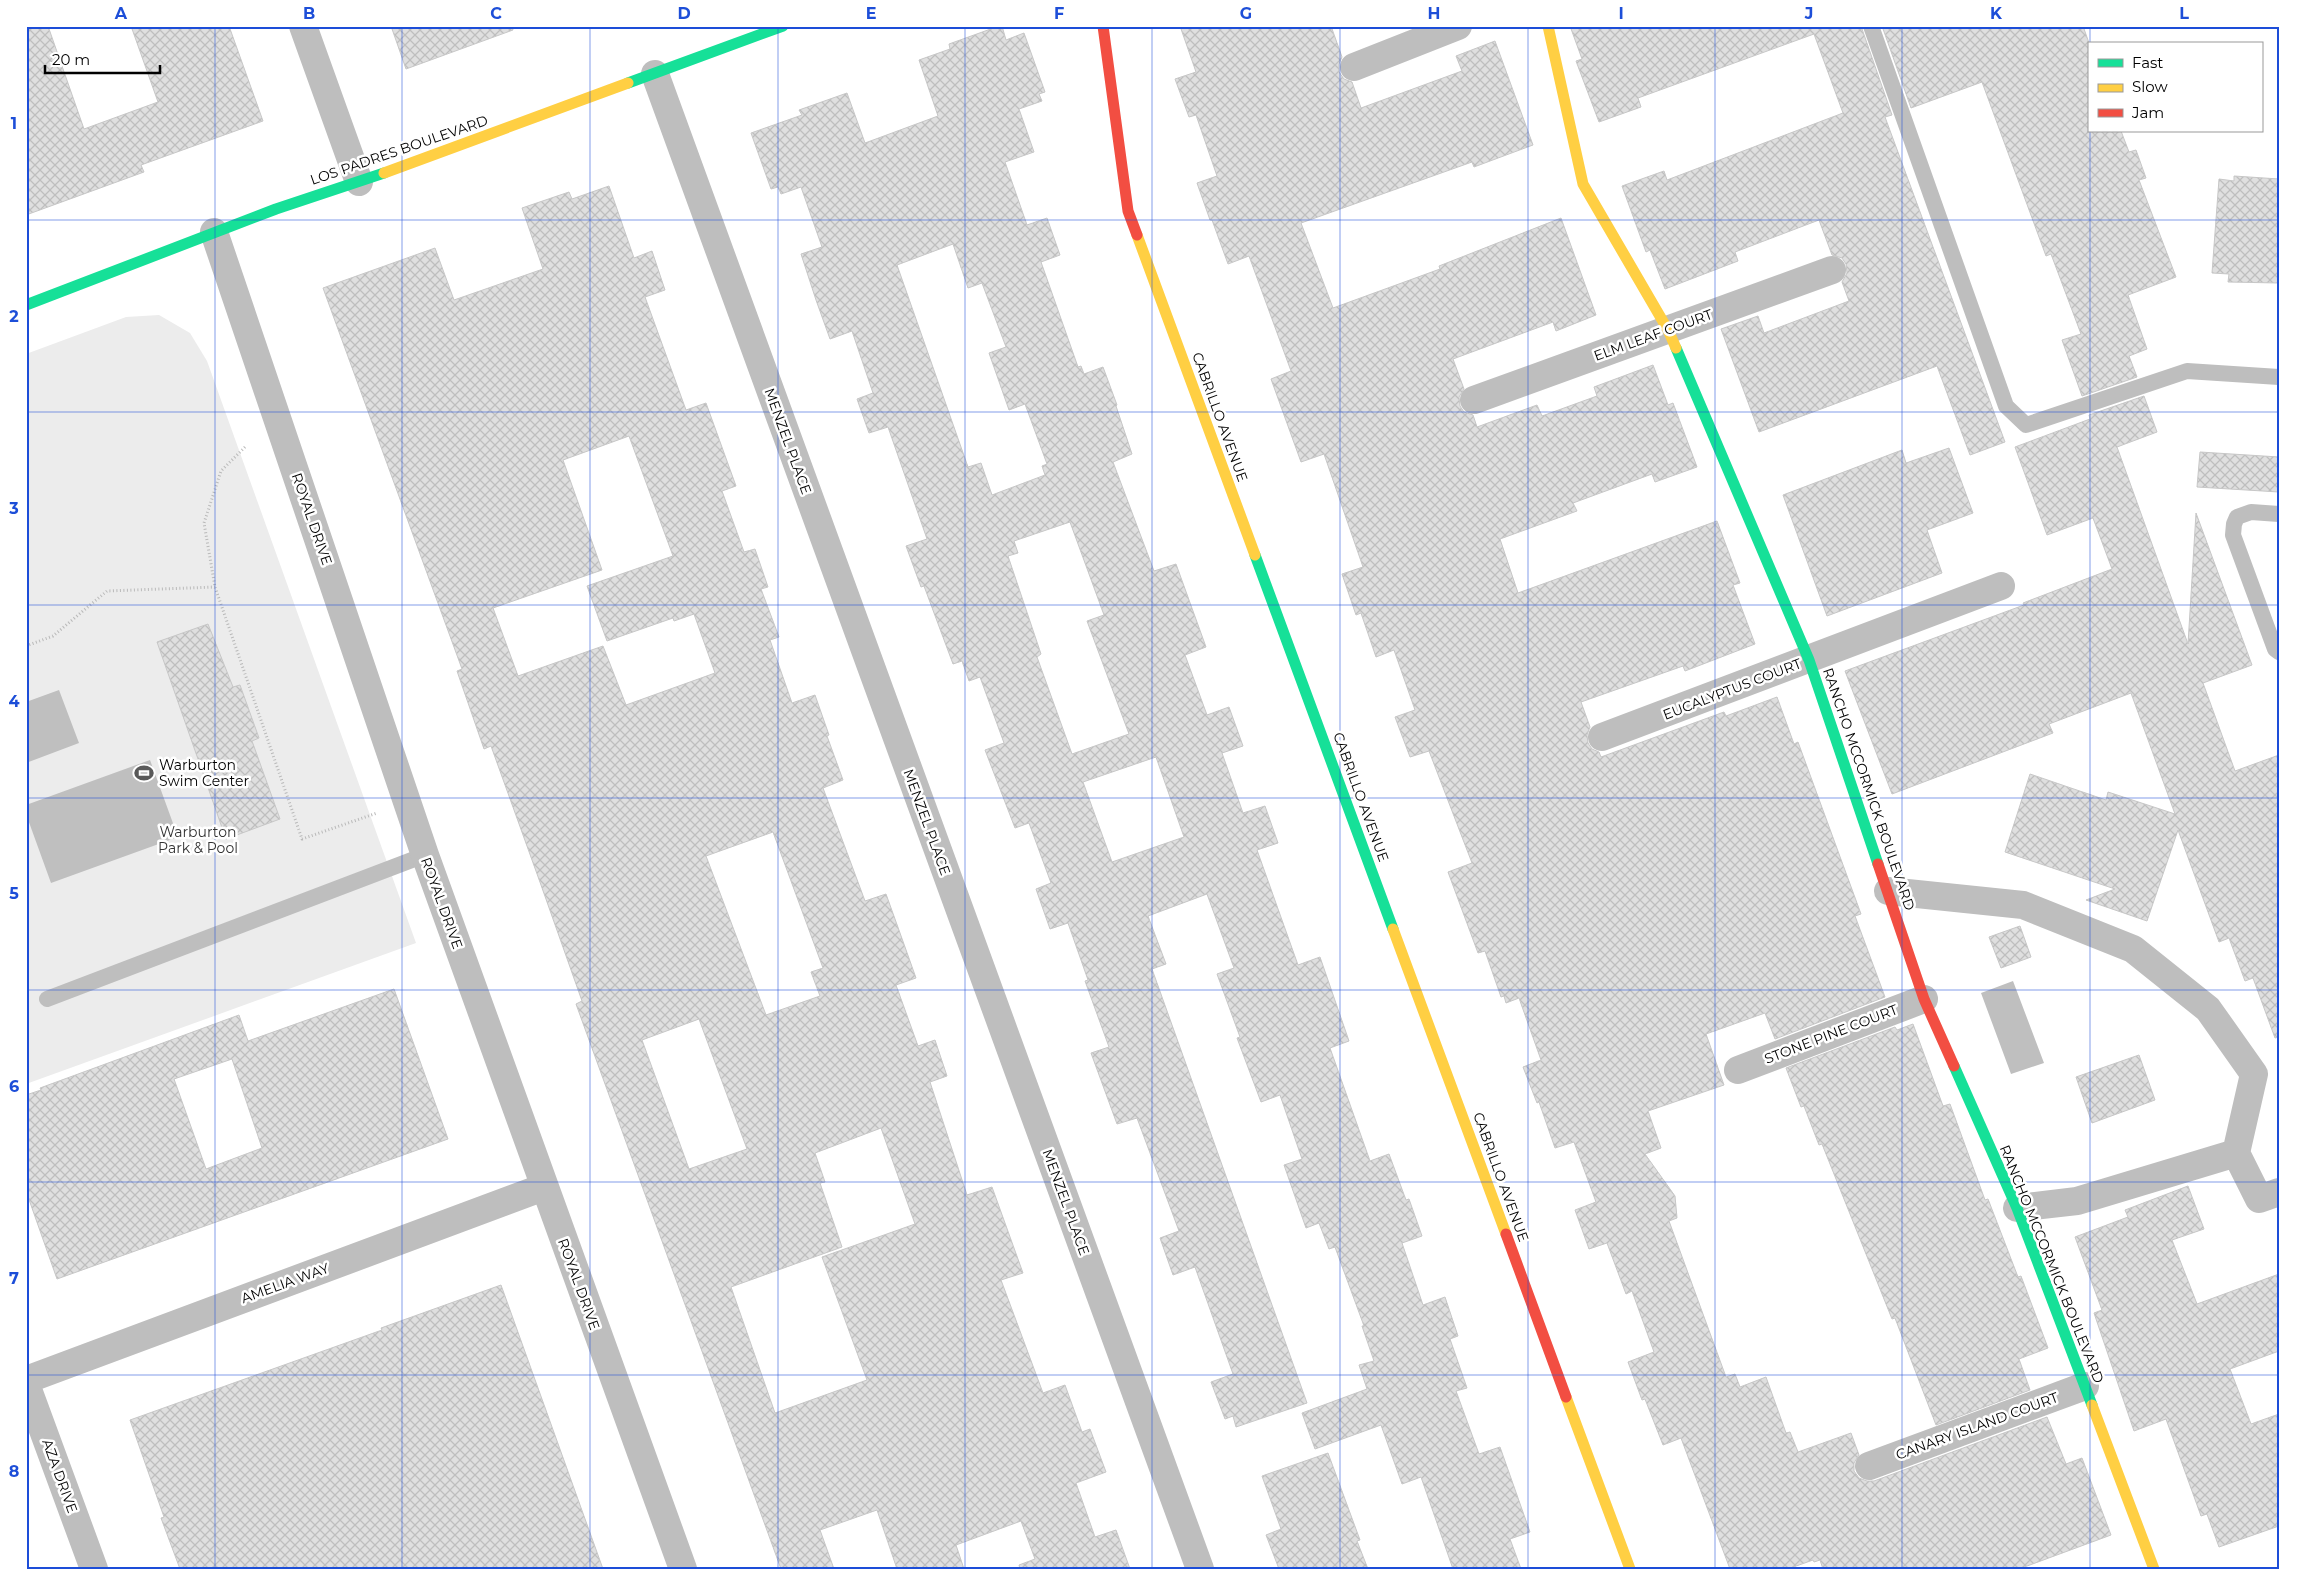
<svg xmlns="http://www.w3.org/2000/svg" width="2305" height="1595" viewBox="0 0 2305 1595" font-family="Montserrat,sans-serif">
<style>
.green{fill:#ececec}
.water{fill:#bfbfbf}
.building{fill:url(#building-cross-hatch);stroke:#c7c7c7;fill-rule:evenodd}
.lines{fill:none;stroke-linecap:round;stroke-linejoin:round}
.path{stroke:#b9b9b9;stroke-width:3;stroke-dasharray:1 2.5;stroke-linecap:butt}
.lane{stroke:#bebebe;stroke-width:16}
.street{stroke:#bebebe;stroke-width:28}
.fast{stroke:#16e098;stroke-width:11}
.slow{stroke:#ffcf43;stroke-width:11}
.jam{stroke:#f24e42;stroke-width:11}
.grid{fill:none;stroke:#1d4ed8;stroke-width:1;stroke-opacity:0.55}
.labels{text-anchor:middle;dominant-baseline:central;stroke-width:5;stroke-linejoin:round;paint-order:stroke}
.street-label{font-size:14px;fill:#000;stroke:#fff}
.poi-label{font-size:14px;fill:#000;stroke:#fff;text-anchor:start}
.park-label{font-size:14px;fill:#333;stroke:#fff}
.neatline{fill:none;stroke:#1d4ed8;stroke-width:2}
.grid-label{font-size:16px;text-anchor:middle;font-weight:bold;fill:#1d4ed8}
</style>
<defs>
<pattern id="building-cross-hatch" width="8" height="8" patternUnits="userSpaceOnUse" patternTransform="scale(1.25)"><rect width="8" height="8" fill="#dfdfdf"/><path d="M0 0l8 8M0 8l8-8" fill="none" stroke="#bebebe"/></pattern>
</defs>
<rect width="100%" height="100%" fill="#fff"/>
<path class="green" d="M159 315 190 333 207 361 416 943 26 1084V354L126 317Z"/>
<path class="water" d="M59 690 79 743 26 763V702Z
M150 760 178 837 51 883 26 814V805Z
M2013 981 2044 1063 2011 1074 1981 993Z"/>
<path class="building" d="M26 26H48L84 129 158 102 131 26H229L263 121 141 165 144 172 26 215Z
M391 26H512L513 30 406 69Z
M999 26H1002L1006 40 1024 33 1045 92 1039 94 1042 101 1019 109 1034 152 1005 162 1027 225 1047 218 1060 255 1041 262 1078 367 1081 366 1084 374 1103 367 1117 405 1116 406 1132 454 1113 462 1154 571 1176 564 1206 647 1185 655 1207 715 1229 707 1243 746 1222 753 1243 813 1265 806 1278 843 1257 850 1298 965 1320 957 1349 1041 1330 1048 1370 1161 1389 1154 1406 1200 1409 1199 1422 1236 1402 1243 1423 1305 1445 1297 1458 1336 1450 1339 1467 1388 1456 1391 1479 1454 1500 1447 1530 1532 1510 1539 1521 1569H1453L1421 1477 1402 1484 1381 1425 1315 1449 1302 1413 1367 1389 1359 1365 1374 1361 1362 1326H1364L1335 1247 1329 1249 1319 1223 1306 1228 1284 1165 1302 1159 1280 1095 1261 1102 1237 1038 1240 1037 1217 974 1234 968 1207 894 1148 916 1166 964 1152 969 1307 1403 1236 1427 1233 1416 1225 1419 1211 1382 1233 1374 1195 1267 1173 1275 1160 1238 1179 1231 1137 1118 1117 1124 1091 1053 1109 1047 1085 981 1088 980 1068 923 1050 929 1036 889 1051 883 1029 823 1015 828 985 750 1004 743 980 677 969 681 962 661 953 664 924 586 921 587 906 546 927 539 888 427 869 433 857 399 873 393 852 331 830 339 816 300 801 254 822 247 801 187 781 194 778 187 771 189 751 133 802 115 799 110 847 93 865 143 938 116 919 60 950 49 949 44ZM953 244 968 288 982 283 1006 347 989 353 1009 410 1025 404 1047 464 1042 466 1045 475 992 495 981 463 968 467 897 265ZM1070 522 1104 615 1087 621 1129 734 1072 754 1037 657 1041 654 1008 556 1018 553 1014 541ZM1156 757 1184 837 1112 862 1083 782Z
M1180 26H1331L1342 57 1339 64V72L1344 79 1352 82 1361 108 1462 71 1456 56 1495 41 1533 145 1474 167 1472 162 1301 223 1333 308 1440 269 1439 266 1561 218 1596 315 1556 331 1553 322 1453 359 1464 389 1459 397 1460 406 1464 412 1473 415 1477 427 1537 405 1542 416 1597 396 1594 387 1653 365 1668 405 1673 403 1697 467 1655 482 1652 474 1573 503 1577 511 1500 539 1518 593 1717 521 1740 583 1733 585 1755 644 1685 671 1683 666 1581 702 1590 727 1587 735 1588 743 1592 749 1599 752 1601 757 1724 712 1726 716 1777 697 1794 744 1798 742 1861 914 1855 916 1885 997 1775 1039 1765 1013 1706 1034 1724 1085 1648 1111 1661 1148 1645 1154 1675 1196 1677 1218 1669 1221 1726 1377 1735 1374 1740 1387 1766 1377 1786 1433 1790 1432 1798 1452 1851 1433 1859 1455 1854 1463V1471L1859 1478 1867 1481H1874L2047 1417 2066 1464 2082 1458 2111 1535 2019 1569H1823L1820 1560 1814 1562 1813 1560 1788 1569H1730L1681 1438 1663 1445 1645 1399 1642 1400 1628 1362 1654 1352 1632 1291 1626 1294 1607 1243 1589 1249 1575 1210 1596 1202 1574 1142 1555 1148 1539 1102 1537 1103 1523 1067 1541 1060 1519 998 1506 1003 1504 996 1501 997 1485 951 1478 953 1448 872 1472 863 1429 751 1410 757 1395 717 1415 710 1394 650 1376 657 1361 613 1356 615 1342 574 1363 567 1324 454 1301 462 1271 379 1291 371 1249 256 1228 264 1212 220H1210L1197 183 1217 176 1196 115 1189 117 1175 79 1196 72Z
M1570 26H1861L1892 115 1885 117 2005 442 1970 455 1937 366 1759 432 1721 329 1758 316 1764 333 1849 301 1842 282 1847 273 1846 264 1842 258 1832 255 1819 220 1735 252 1738 261 1665 289 1650 250 1646 252 1622 186 1664 171 1667 180 1843 113 1814 34 1638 98 1641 107 1599 122 1576 61 1582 59Z
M1882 26H2083L2089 43V131H2121L2129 152 2136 150 2146 178 2139 180 2176 277 2128 295 2147 349 2129 356 2137 377 2082 396 2062 340 2081 334 2051 254 2046 256 1982 82 1911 108Z
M2234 176 2279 179V283L2228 282 2229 274 2212 273 2219 179 2234 181Z
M609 186 634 258 652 251 665 290 645 297 686 410 706 403 736 486 722 491 744 552 755 549 768 587 761 589 779 637 770 640 792 703 815 695 829 735 827 736 843 780 823 788 865 901 886 894 900 933 916 978 896 985 918 1046 935 1040 947 1076 930 1082 967 1195 992 1187 1023 1273 1001 1280 1043 1393 1065 1385 1082 1432 1090 1429 1106 1472 1076 1483 1095 1537 1116 1530 1130 1569H1020L1019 1565 1035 1559 1021 1521 956 1545 964 1569H897L877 1510 820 1530 834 1569H781L576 1004 582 1001 541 885 491 746 484 749 457 671 462 669 323 288 435 248 454 300 543 269 522 208 569 192 572 199ZM629 436 673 556 587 586 607 641 673 618 674 621 694 614 715 673 626 705 603 646 518 676 493 608 602 570 563 460ZM773 832 823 968 811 972 820 996 766 1015 706 856ZM699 1019 747 1149 689 1169 642 1040ZM881 1128 915 1224 822 1257 867 1380 775 1413 731 1287 842 1247 820 1183 825 1182 815 1153Z
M2144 396 2157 432 2117 447 2188 644 2196 513 2252 665 2203 683 2235 771 2279 755V1037L2275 1038 2253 978 2245 981 2229 938 2219 942 2178 830 2147 921 2086 900 2115 889 2005 852 2030 774 2106 800 2108 792 2175 814 2131 693 2049 724 2053 733 1892 794 1845 671 2024 605 2023 603 2112 569 2093 518 2047 535 2015 447 2090 419 2089 415Z
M1949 448 1973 513 1927 530 1942 573 1827 616 1783 495 1902 450 1906 463Z
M2200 452 2279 457V492L2197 487Z
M208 624 233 687 240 685 259 738 252 741 280 819 226 839 157 642Z
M2020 926 2031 957 2001 968 1989 937Z
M394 989 448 1139 57 1279 26 1191V1095L41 1090 40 1088 239 1015 248 1041ZM232 1059 262 1148 206 1169 174 1079Z
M1913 1024 1943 1106 1950 1104 1985 1200 1988 1199 2018 1277 2021 1276 2048 1348 2019 1359 2030 1390 1936 1425 1895 1318 1892 1319 1822 1144 1819 1145 1804 1106 1801 1107 1786 1068 1895 1027 1897 1030Z
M2139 1055 2155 1100 2092 1123 2076 1077Z
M2188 1186 2204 1229 2172 1240 2197 1304 2279 1274V1351L2230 1369 2251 1424 2279 1414V1526L2219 1547 2207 1514 2201 1516 2166 1419 2134 1431 2094 1313 2102 1310 2075 1237 2128 1217 2125 1210Z
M501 1285 603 1569H180L161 1518 164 1517 130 1420 382 1330 381 1328Z
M1328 1453 1360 1540 1357 1541 1368 1569H1279L1266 1535 1281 1529 1262 1476Z"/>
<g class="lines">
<path class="path" d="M245 447 221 471 204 523 215 587 302 839 377 813
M26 646 53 636 107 591 215 587"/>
<path class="lane" d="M1871 26 2006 406 2026 425 2187 371 2279 377
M2279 514 2251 512 2237 517 2234 524 2233 535 2275 649 2279 652
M47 999 425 855"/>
<path class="street" d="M303 26 359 182
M1354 67 1458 26
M655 74 1200 1569
M214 232 425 855 683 1569
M1474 400 1832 270
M1602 737 2001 586
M1888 891 2023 905 2133 949 2208 1009 2254 1074 2236 1153 2077 1201 2017 1208
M1738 1070 1924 999
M2236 1153 2259 1199 2279 1192
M26 1380 544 1187
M26 1384 94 1569
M1869 1466 2085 1386"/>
<path class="fast" d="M628 83 783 26
M26 305 276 209 384 173
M1676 348 1809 660 1878 864
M1255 555 1393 929
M1954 1066 2017 1208 2092 1405"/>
<path class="slow" d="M1548 26 1583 184 1668 330 1676 348
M384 173 628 83
M1137 235 1255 555
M1393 929 1506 1234
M1566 1397 1630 1569
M2092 1405 2154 1569"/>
<path class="jam" d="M1103 26 1128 211 1137 235
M1878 864 1924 999 1954 1066
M1506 1234 1566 1397"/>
</g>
<path class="grid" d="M215 26V1569M402 26V1569M590 26V1569M778 26V1569M965 26V1569M1152 26V1569M1340 26V1569M1528 26V1569M1715 26V1569M1902 26V1569M2090 26V44M2090 131V1569M26 220H2279M26 412H2279M26 605H2279M26 798H2279M26 990H2279M26 1182H2279M26 1375H2279"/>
<defs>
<g id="stadium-bare" transform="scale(1.5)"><path d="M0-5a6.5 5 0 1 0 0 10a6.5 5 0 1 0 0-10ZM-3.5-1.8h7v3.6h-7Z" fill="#595959" stroke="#fff" stroke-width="2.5" paint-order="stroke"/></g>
</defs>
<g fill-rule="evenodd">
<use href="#stadium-bare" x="144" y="773"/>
</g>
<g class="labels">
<g class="street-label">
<text transform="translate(399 150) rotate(-19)">LOS PADRES BOULEVARD</text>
<text transform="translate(1653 335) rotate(-20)">ELM LEAF COURT</text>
<text transform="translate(1220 417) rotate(70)">CABRILLO AVENUE</text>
<text transform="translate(788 441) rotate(70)">MENZEL PLACE</text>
<text transform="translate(312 519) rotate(71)">ROYAL DRIVE</text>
<text transform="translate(1732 689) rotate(-21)">EUCALYPTUS COURT</text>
<text transform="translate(1869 789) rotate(71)">RANCHO MCCORMICK BOULEVARD</text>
<text transform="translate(1361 797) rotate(70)">CABRILLO AVENUE</text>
<text transform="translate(927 822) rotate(70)">MENZEL PLACE</text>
<text transform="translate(442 903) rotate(70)">ROYAL DRIVE</text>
<text transform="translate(1831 1034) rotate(-21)">STONE PINE COURT</text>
<text transform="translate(1501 1177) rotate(70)">CABRILLO AVENUE</text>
<text transform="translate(1066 1202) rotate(70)">MENZEL PLACE</text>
<text transform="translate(2052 1264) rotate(68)">RANCHO MCCORMICK BOULEVARD</text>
<text transform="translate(285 1283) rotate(-20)">AMELIA WAY</text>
<text transform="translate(579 1284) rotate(70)">ROYAL DRIVE</text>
<text transform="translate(1977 1426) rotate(-20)">CANARY ISLAND COURT</text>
<text transform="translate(60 1476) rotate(70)">AZA DRIVE</text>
</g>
<g class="poi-label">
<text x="159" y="765">Warburton<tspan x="159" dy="16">Swim Center</tspan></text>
</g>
<g class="park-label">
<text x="198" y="832">Warburton<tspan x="198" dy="16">Park &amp; Pool</tspan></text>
</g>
</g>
<rect width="2305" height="1595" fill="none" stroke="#ffffff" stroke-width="55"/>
<rect x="2088" y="42" width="175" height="90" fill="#ffffff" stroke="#999999"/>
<rect x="2098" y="59" width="25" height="8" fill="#16e098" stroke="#999999"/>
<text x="2132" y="68" font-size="15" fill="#000000">Fast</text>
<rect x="2098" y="84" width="25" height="8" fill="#ffcf43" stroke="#999999"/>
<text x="2132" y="92" font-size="15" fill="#000000">Slow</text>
<rect x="2098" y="109" width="25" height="8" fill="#f24e42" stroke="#999999"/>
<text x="2132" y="118" font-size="15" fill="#000000">Jam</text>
<path d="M45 65v8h115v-8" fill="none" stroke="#000000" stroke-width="2.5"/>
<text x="52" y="65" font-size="15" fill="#000000" stroke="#ffffff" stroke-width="4" paint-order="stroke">20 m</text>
<rect x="28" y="28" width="2250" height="1540" class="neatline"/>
<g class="grid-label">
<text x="121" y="19">A</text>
<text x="309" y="19">B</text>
<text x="496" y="19">C</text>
<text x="684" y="19">D</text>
<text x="871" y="19">E</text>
<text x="1059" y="19">F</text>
<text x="1246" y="19">G</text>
<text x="1434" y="19">H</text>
<text x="1621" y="19">I</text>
<text x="1809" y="19">J</text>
<text x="1996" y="19">K</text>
<text x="2184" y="19">L</text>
<text x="14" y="129">1</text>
<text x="14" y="322">2</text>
<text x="14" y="514">3</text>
<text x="14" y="707">4</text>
<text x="14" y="899">5</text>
<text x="14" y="1092">6</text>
<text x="14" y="1284">7</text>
<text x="14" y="1477">8</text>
</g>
</svg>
